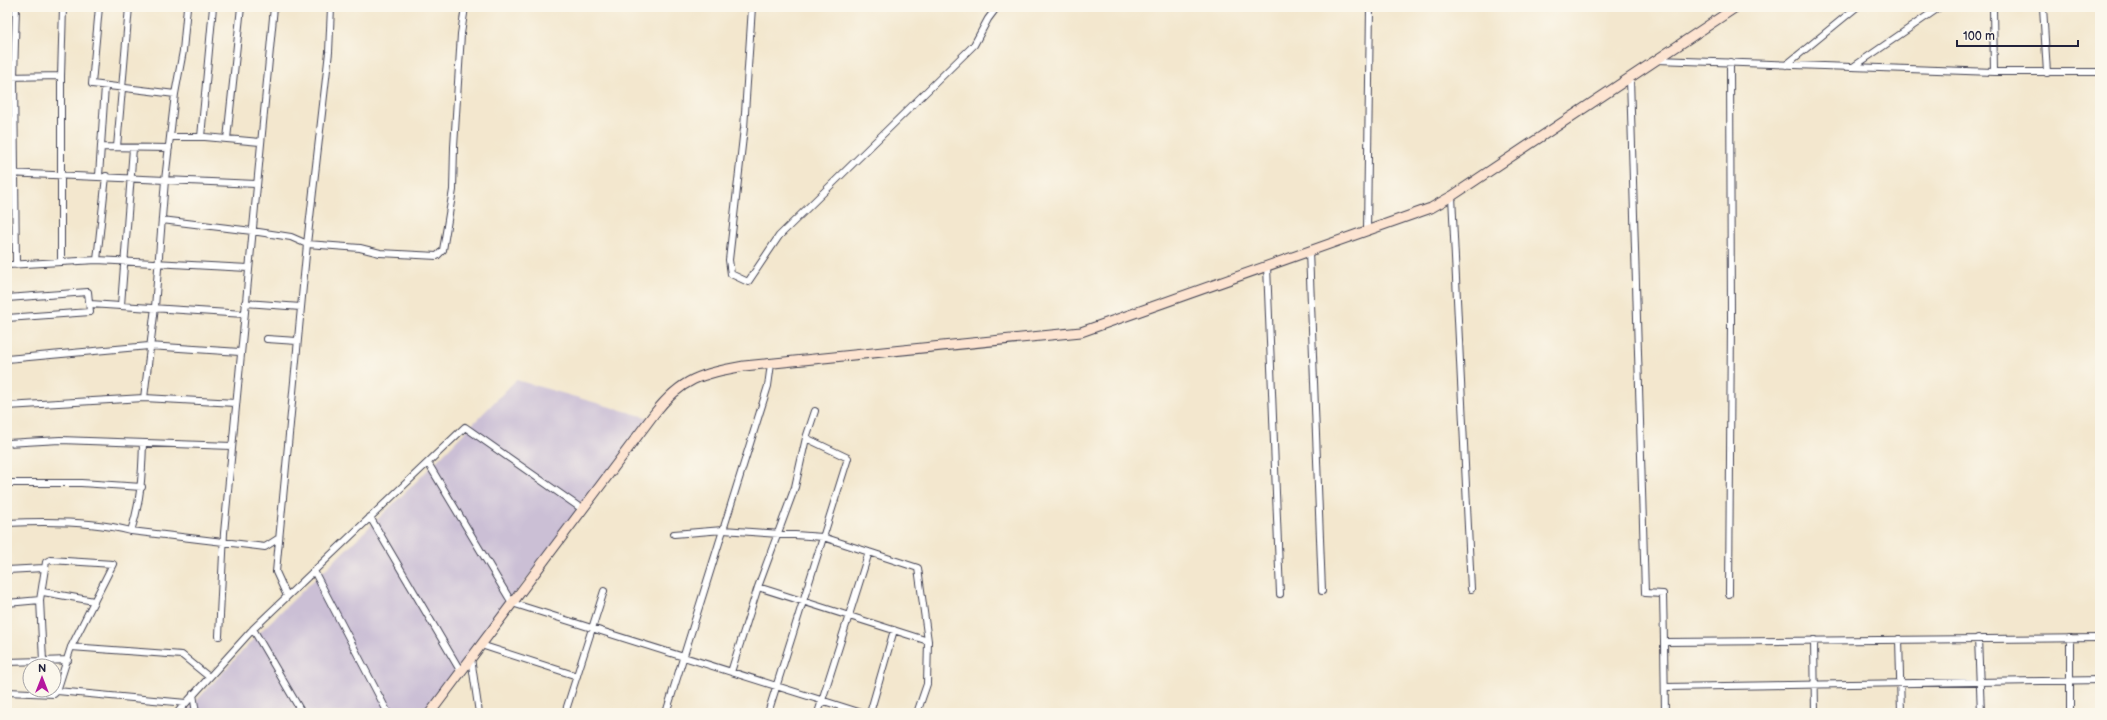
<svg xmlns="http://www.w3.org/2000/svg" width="2107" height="720" viewBox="0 0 2107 720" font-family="'Balsamiq Sans',sans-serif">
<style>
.industrial{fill:#cbbfd5}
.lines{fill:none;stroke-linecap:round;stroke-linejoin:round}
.street-casing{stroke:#414051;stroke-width:8}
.secondary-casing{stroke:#414051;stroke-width:11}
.street{stroke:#fff;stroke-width:6}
.secondary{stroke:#fde4d1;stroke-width:9}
</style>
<rect width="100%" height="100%" fill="#fbf7ec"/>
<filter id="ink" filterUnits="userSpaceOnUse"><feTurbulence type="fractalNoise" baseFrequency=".025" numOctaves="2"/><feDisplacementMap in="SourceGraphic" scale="8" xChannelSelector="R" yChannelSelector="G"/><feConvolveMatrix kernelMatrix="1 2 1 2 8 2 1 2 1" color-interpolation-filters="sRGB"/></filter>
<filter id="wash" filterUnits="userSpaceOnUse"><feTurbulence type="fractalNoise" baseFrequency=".012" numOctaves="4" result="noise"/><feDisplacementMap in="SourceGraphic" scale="16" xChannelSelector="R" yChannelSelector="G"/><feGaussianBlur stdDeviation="0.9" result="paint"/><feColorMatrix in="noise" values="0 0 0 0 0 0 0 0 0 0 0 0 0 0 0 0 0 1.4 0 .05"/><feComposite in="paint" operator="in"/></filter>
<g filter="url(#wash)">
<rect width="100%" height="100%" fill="#f3e7ce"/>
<path class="industrial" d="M516 380 649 418 606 477 424 713H185L264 628 411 487Z"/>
</g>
<g filter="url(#ink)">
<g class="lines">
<g class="street-casing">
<path id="street" d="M99 7 92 84 175 94
M752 7 744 128 729 260 731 274 748 282 779 236 974 45 988 19 997 7
M1993 7 1994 72
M2043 7 2047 73
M1657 60 1994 72H2100
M1786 65 1857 7
M1853 67 1940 7
M7 77 61 76
M1630 78 1645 593 1663 594 1664 642
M170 137H205L260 142
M201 137 213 7
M227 139 241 7
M101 147 169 148
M117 147 129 7
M7 173 256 184
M99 176 105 86
M1452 196 1471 589
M162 220 252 231 291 237 307 244 360 248 380 253 437 256 443 250 453 190 454 147 461 34 465 7
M1367 230 1370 7
M1309 251 1322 591
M97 260 106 176
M61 261V76L63 7
M7 265 97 260 248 268
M16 265 14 77 16 7
M1267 266 1280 594
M7 298 88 292 90 312 7 318
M245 303 301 307
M90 304 244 314
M121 305 133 148
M267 339 297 341
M7 359 149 346 240 352
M144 398 155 307 165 180 175 94 183 51 187 7
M7 406 144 398 236 403
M7 443 60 440 232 446
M428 463 512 603 862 713
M7 483H81L142 487
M370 517 461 672
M7 523C47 521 92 521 131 531L265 547 279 538
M131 531C141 502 142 474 143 443
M674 534 723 530 823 537 918 568 928 641 927 684 917 713
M7 570 44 568
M314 571 388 713
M758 587 928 641
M43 592 94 601
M1729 594 1731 319 1730 62
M287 596 276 572 307 244 329 52 331 7
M7 603 40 600
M253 629 302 713
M219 636 224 533 274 7
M1978 638 1981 713
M2070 638V713
M1899 639 1901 713
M1814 640 1815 713
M481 645 577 676
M71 647 182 655 209 677
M471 658 479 713
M7 662 43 661
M731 672 758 587 795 487 806 438 815 411
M1666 687 2100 680
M57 691 71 647 113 564 50 560 46 562 40 600 43 661 68 660
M7 692 54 694 57 691 186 703
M193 694 196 713
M177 713 253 629 465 427 582 509
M565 713 604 591
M666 713 768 386 771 364
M768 713 848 458 806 438
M818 713 869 552
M870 713 894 630
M1665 713 1664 642 2100 638"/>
</g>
<g class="secondary-casing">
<path id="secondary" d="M430 713 654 414C682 378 701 374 744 366L1081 332 1431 208 1452 196 1736 7"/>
</g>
<use href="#street" class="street"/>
<use href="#secondary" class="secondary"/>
</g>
</g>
<rect width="2107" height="720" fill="none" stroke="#fbf7ec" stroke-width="24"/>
<g transform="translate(42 678)"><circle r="19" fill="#fbf7ec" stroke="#a4a2a5"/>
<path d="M0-3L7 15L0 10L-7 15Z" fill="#b5179e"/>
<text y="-6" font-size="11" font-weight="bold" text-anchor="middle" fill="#22223b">N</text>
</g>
<path d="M1957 40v6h121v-6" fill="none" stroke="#22223b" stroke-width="2"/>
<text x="1963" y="40" font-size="12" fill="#22223b" stroke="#fbf7ec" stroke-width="3" paint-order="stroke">100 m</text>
</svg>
